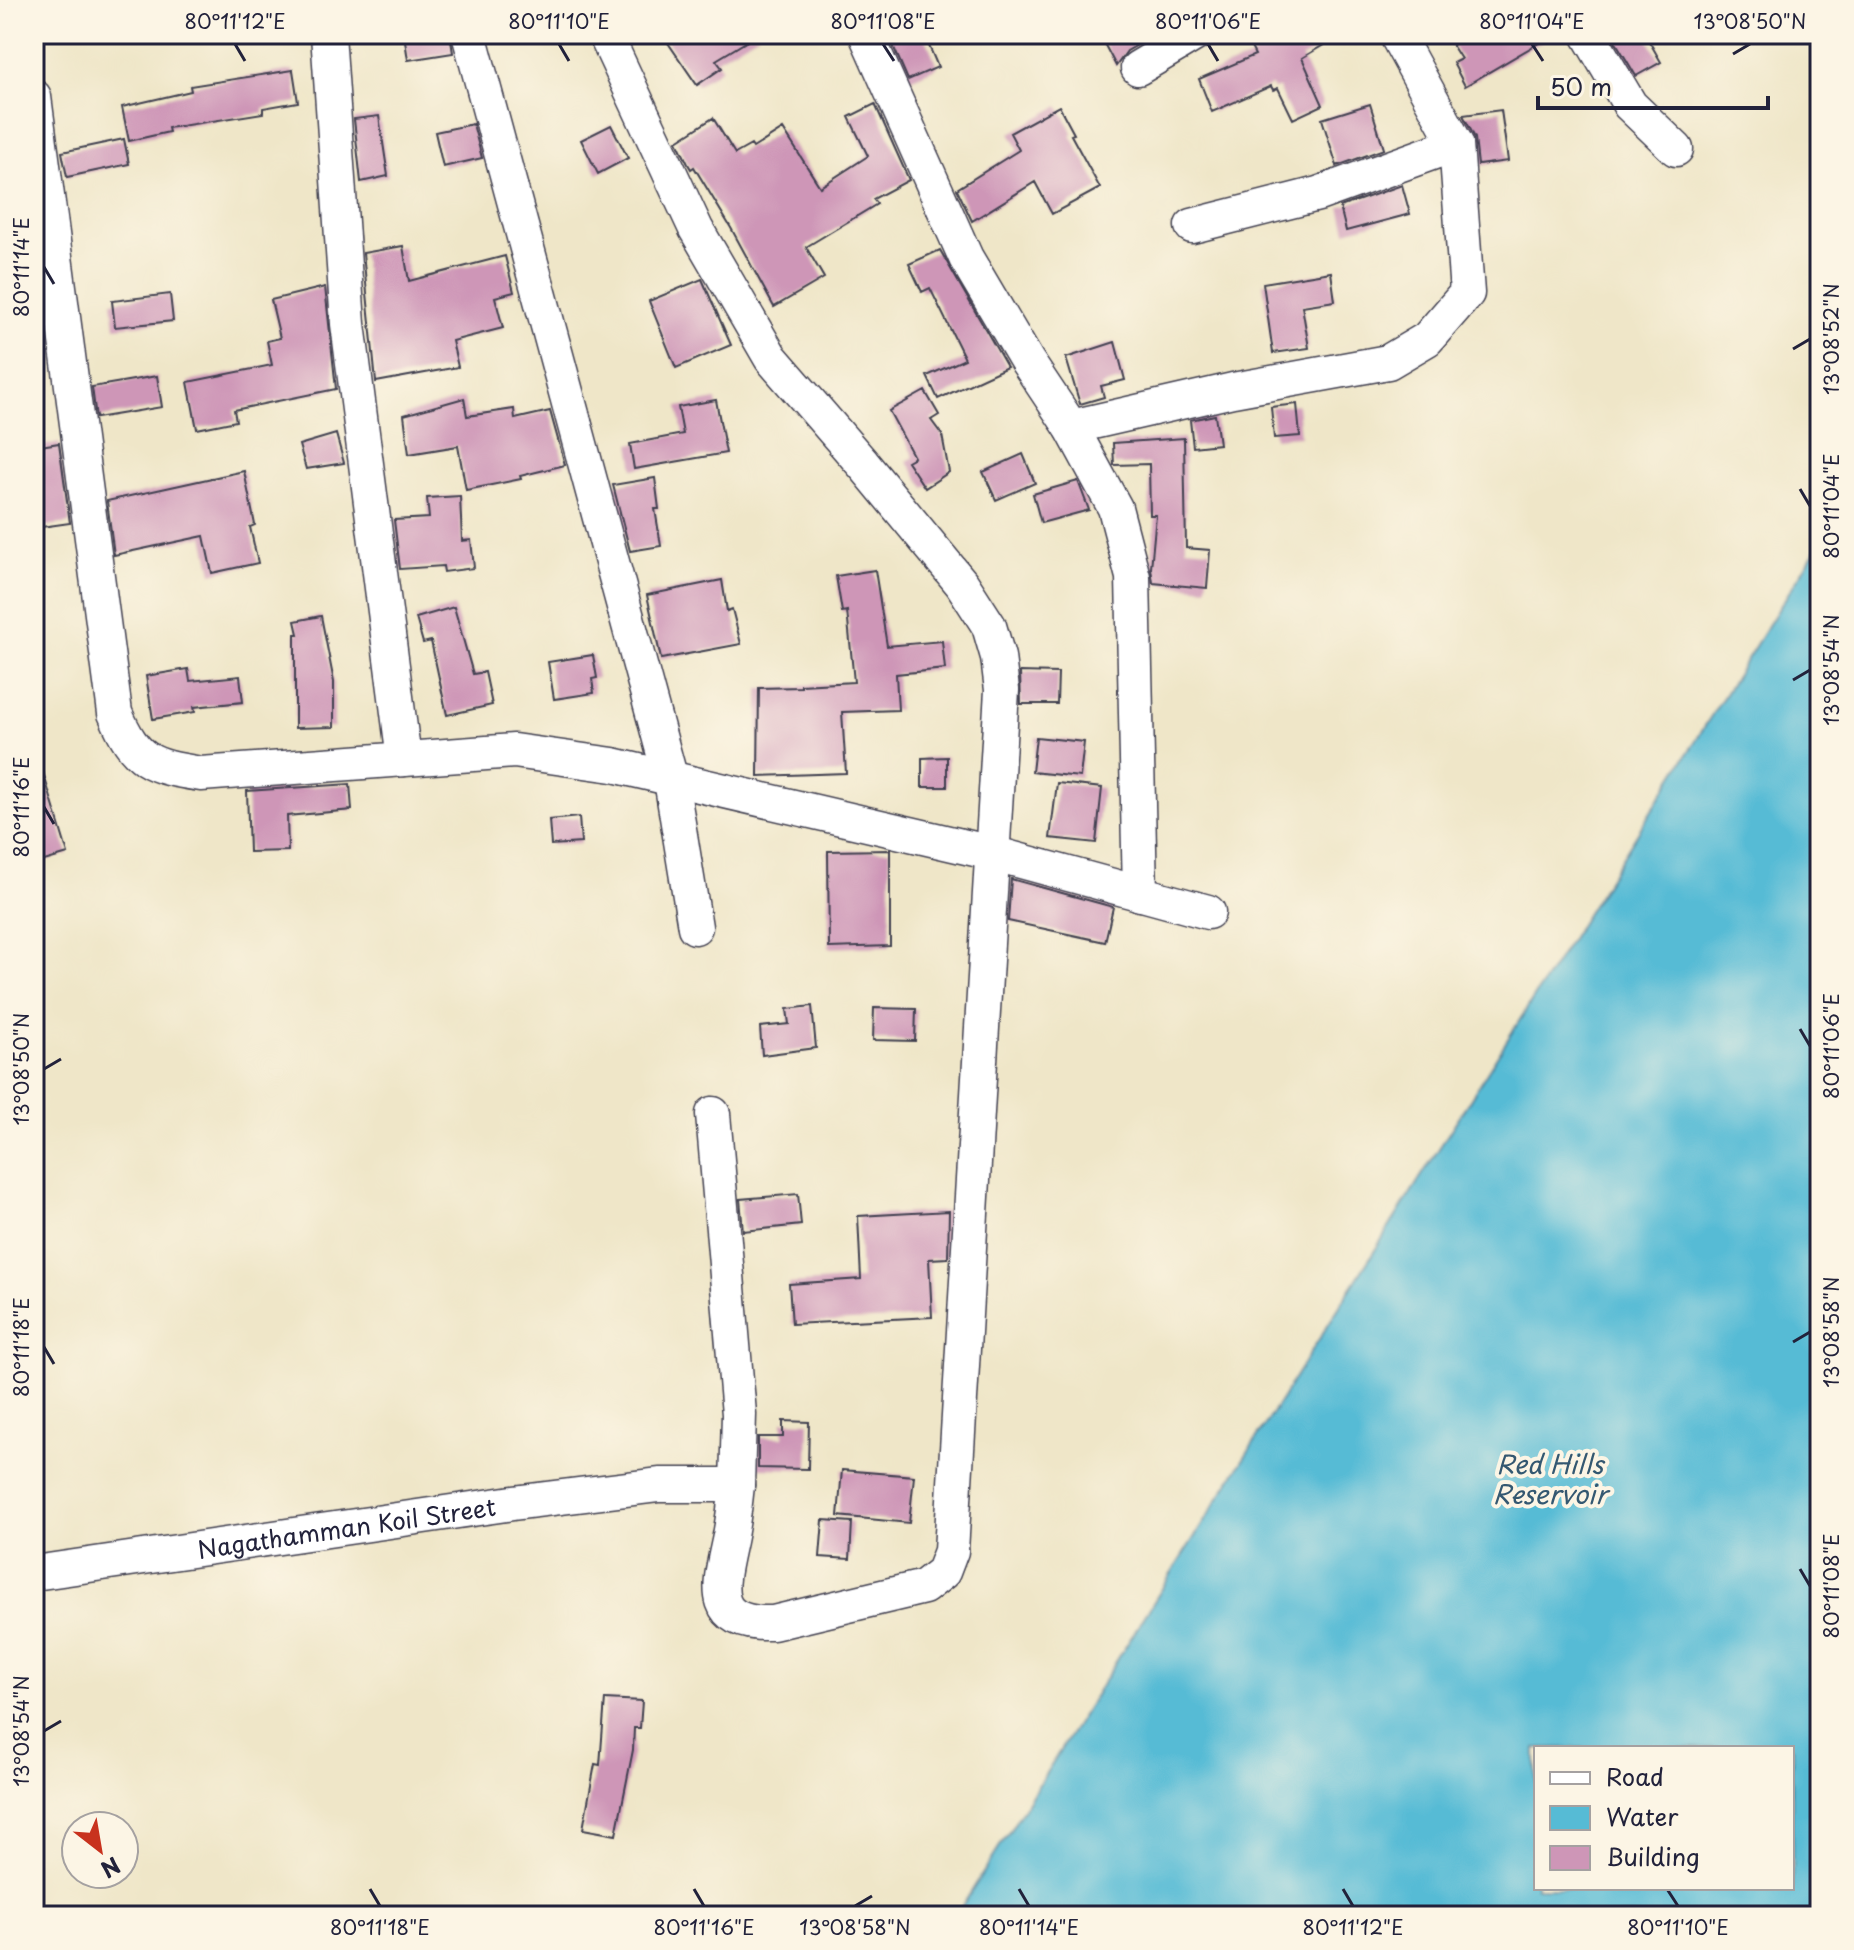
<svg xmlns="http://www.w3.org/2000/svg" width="1854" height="1950" viewBox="0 0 1854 1950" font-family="'Playpen Sans',sans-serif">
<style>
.water{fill:#56bbd5;stroke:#3c6e88;stroke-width:2;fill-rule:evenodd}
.building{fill:#ce96b7}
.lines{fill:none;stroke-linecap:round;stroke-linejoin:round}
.minor-casing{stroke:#413f50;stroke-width:37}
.minor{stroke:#fff;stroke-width:34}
.ticks{fill:none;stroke:#22223b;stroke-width:3}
.labels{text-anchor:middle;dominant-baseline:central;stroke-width:8;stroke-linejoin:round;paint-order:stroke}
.street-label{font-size:24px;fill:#22223b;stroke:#fcf5e5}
.water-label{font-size:26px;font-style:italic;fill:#345871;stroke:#fcf5e5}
.neatline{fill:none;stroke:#22223b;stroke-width:3}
.ticks-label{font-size:20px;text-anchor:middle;fill:#22223b}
</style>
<rect width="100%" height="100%" fill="#fcf5e5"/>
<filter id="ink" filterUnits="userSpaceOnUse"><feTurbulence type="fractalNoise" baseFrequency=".0125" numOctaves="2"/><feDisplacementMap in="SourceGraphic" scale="16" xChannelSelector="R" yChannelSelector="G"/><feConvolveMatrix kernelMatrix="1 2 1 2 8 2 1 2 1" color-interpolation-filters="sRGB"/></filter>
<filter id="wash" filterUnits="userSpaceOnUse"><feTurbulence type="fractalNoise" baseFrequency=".006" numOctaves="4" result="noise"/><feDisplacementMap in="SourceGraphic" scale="32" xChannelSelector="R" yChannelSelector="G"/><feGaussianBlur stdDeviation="1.8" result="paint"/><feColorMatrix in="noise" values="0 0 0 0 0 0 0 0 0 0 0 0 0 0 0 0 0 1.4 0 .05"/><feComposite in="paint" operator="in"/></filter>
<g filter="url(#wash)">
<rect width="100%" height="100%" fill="#efe6c8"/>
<path class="water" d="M1820 543V1916H956ZM1536 1748H1792V1888H1536Z"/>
<g id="blocks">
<path class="building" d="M404 34H450L453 53 408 60Z
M662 34H759L716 60 722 68 697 85Z
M888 34H924L938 67 908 80Z
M1099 34H1156L1127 51 1116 66Z
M1244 34H1342L1302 58 1323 105 1293 119 1278 88 1273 90 1271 86 1212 112 1199 79 1255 55Z
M1445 34H1554L1465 86 1453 63 1461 59Z
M1611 34H1645L1661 62 1636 76Z
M293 70 298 102 263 108V113L168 128 169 132 129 141 122 107 191 91 190 86Z
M875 104 909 180 873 199 877 204 806 247 824 278 774 307 731 228 694 167 691 169 688 164 677 141 713 118 735 154 751 145 753 148 783 129 820 187 868 156 849 117Z
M1370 104 1384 149 1337 166 1322 119Z
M1059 106 1074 134 1071 135 1100 188 1052 214 1035 182 972 221 957 189 1019 150 1010 133Z
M1501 110 1508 161 1478 165 1475 138 1463 115Z
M379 116 388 176 361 182 354 119Z
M473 124 482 158 443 167 435 132Z
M611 125 628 158 598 174 581 140Z
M124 139 129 164 67 177 62 152Z
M1402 185 1410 214 1346 231 1340 207Z
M403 246 409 281 505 256 514 292 495 297 503 328 452 341 458 367 376 382 363 253Z
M940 250 1007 367 938 399 927 376 965 359 930 288 922 292 909 264Z
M1331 272 1335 301 1302 306 1309 348 1273 353 1263 283Z
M702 279 731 345 676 368 649 301Z
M325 287 336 389 234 410 236 421 197 429 188 382 272 365 267 341 280 338 271 300Z
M170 294 173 321 115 327 112 301Z
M1115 342 1125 380 1101 386 1104 397 1080 404 1066 358Z
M157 376 162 407 96 418 92 387Z
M925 391 939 415 931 420 942 435 949 472 925 488 907 461 914 457 889 411Z
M464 398 467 416 514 409 515 419 550 411 565 465 520 476 521 479 466 490 458 446 409 454 404 415Z
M716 400 726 453 634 469 630 444 683 434 678 407Z
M1297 404 1300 436 1274 438 1271 407Z
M1215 415 1219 444 1193 447 1190 420Z
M336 434 344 463 306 469 299 445Z
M1184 438 1186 548 1210 550 1207 588 1153 583 1151 568 1156 515H1150L1149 464 1114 465 1113 443Z
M59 443 70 523 34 528V447Z
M1023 454 1035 483 996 500 983 472Z
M244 471 255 525 250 527 258 563 212 573 204 536 114 555 107 501Z
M655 478 659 509H655L661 546 630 551 613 485Z
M1078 481 1089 510 1041 523 1033 494Z
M460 496 462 541 471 540 474 568 444 572 443 566 400 569 394 520 429 518 427 498Z
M875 570 887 646 942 641 945 669 896 674 898 710 842 712 846 773 758 776 759 688 801 687V685L854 682 847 611 842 612 836 576Z
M722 580 727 611 732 609 741 644 661 659 647 595Z
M454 607 473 674 485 672 492 705 447 715 431 641 423 643 416 618Z
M321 616 334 682V727L295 728V634H298L295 621Z
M593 655 597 678 592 679 594 693 554 699 548 662Z
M188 669 190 681 240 676 243 702 194 707 195 712 153 719 146 676Z
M1020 672 1058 673 1057 704H1021Z
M1036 737 1084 742 1080 777 1032 772Z
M947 757V787H922V758Z
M40 762 68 854 34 864V763Z
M1057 783 1102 788 1096 843 1050 838Z
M350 784 352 810 287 816 288 851 249 852 247 791Z
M579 817 581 843 551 845 549 820Z
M890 850V946L829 948 828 851Z
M1011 879 1113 907 1105 942 1008 921Z
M812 1006 816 1048 762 1055 760 1027 789 1024 787 1009Z
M874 1008 916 1009 915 1041 873 1040Z
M798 1194 801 1225 743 1231 740 1199Z
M949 1211 948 1258 929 1259 932 1317 792 1324 789 1284 861 1279 858 1216Z
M783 1421 809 1422 808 1469 758 1468V1437H783Z
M842 1470 914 1476 909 1523 838 1516Z
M823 1520 852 1522 850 1559 820 1557Z
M605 1699 642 1701 640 1728H634L633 1750 616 1835 583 1829 595 1764 600 1765Z"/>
</g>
</g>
<g filter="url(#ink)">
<use href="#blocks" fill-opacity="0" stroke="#413f50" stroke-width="2"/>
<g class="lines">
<g class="minor-casing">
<g id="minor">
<path d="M328 34 348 324 404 759"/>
<path d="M469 34 671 780 695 927"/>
<path d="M866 34 966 258 1027 361 1071 427 1115 508 1133 577 1140 894"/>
<path d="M1588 34 1630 105 1676 149"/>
<path d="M1138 68 1195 34"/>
<path d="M34 97 115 713C136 762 150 766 201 774L514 751 613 765 992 853 1208 912"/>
<path d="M1192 226 1318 194 1456 144"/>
<path d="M1071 427 1233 390 1388 362 1427 339 1467 293 1456 144 1396 34"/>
<path d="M713 1114 739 1414 737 1485"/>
<path id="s1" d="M34 1573 513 1503 659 1485H737C735 1504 733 1522 729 1541 719 1587 708 1625 773 1623L924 1587 943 1572 951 1551 1002 690 998 657 989 626 962 584 863 464 771 358 696 229 605 34"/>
</g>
</g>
<use href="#minor" class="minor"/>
</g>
</g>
<path class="ticks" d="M235 44 245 61M559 44 569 61M883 44 894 61M1208 44 1218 61M1532 44 1543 61M1733 54 1750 44M44 267 54 284M1793 349 1810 339M1800 489 1810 506M1793 680 1810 670M44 807 54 824M1800 1029 1810 1046M44 1069 61 1059M1793 1342 1810 1332M44 1347 54 1364M1800 1569 1810 1586M44 1731 61 1721M370 1889 380 1906M694 1889 704 1906M1019 1889 1029 1906M1343 1889 1353 1906M1667 1889 1678 1906M855 1906 872 1896"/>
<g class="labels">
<g class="street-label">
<text stroke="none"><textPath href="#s1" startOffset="316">Nagathamman Koil Street</textPath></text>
</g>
<g class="water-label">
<text x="1550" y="1463">Red Hills<tspan x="1550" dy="30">Reservoir</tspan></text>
</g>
</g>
<rect width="1854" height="1950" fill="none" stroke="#fcf5e5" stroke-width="88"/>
<rect x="1534" y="1746" width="260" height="144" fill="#fcf5e5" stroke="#a5a1a1" stroke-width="2"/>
<rect x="1550" y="1772" width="40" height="12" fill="#ffffff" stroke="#a5a1a1" stroke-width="2"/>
<text x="1606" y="1786" font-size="24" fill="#22223b">Road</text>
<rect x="1550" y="1806" width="40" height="24" fill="#56bbd5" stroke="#a5a1a1" stroke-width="2"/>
<text x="1606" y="1826" font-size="24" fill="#22223b">Water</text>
<rect x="1550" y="1846" width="40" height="24" fill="#ce96b7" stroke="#a5a1a1" stroke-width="2"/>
<text x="1606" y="1866" font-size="24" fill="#22223b">Building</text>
<g transform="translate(100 1850) rotate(149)"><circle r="38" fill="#fcf5e5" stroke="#a5a1a1" stroke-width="2"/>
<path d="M0-6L14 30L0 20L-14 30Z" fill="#c8321e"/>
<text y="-12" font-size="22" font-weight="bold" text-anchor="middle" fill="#22223b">N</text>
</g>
<path d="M1538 96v12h230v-12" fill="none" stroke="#22223b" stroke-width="4"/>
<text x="1550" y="96" font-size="24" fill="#22223b" stroke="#fcf5e5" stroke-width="6" paint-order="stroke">50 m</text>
<rect x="44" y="44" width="1766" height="1862" class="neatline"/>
<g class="ticks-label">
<text x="235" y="29">80°11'12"E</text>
<text x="559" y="29">80°11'10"E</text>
<text x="883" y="29">80°11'08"E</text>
<text x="1208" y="29">80°11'06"E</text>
<text x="1532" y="29">80°11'04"E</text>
<text x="1750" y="29">13°08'50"N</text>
<text transform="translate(22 267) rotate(-90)" y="7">80°11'14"E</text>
<text transform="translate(1832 339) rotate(-90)" y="7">13°08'52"N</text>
<text transform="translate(1832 506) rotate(-90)" y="7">80°11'04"E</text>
<text transform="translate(1832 670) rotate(-90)" y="7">13°08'54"N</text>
<text transform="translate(22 807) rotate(-90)" y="7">80°11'16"E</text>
<text transform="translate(1832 1046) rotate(-90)" y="7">80°11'06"E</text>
<text transform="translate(22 1069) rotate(-90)" y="7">13°08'50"N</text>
<text transform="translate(1832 1332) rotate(-90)" y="7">13°08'58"N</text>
<text transform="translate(22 1347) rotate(-90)" y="7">80°11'18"E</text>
<text transform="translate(1832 1586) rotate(-90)" y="7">80°11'08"E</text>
<text transform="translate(22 1731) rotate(-90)" y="7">13°08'54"N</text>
<text x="380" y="1935">80°11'18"E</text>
<text x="704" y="1935">80°11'16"E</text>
<text x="855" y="1935">13°08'58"N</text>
<text x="1029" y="1935">80°11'14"E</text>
<text x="1353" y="1935">80°11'12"E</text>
<text x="1678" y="1935">80°11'10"E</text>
</g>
</svg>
